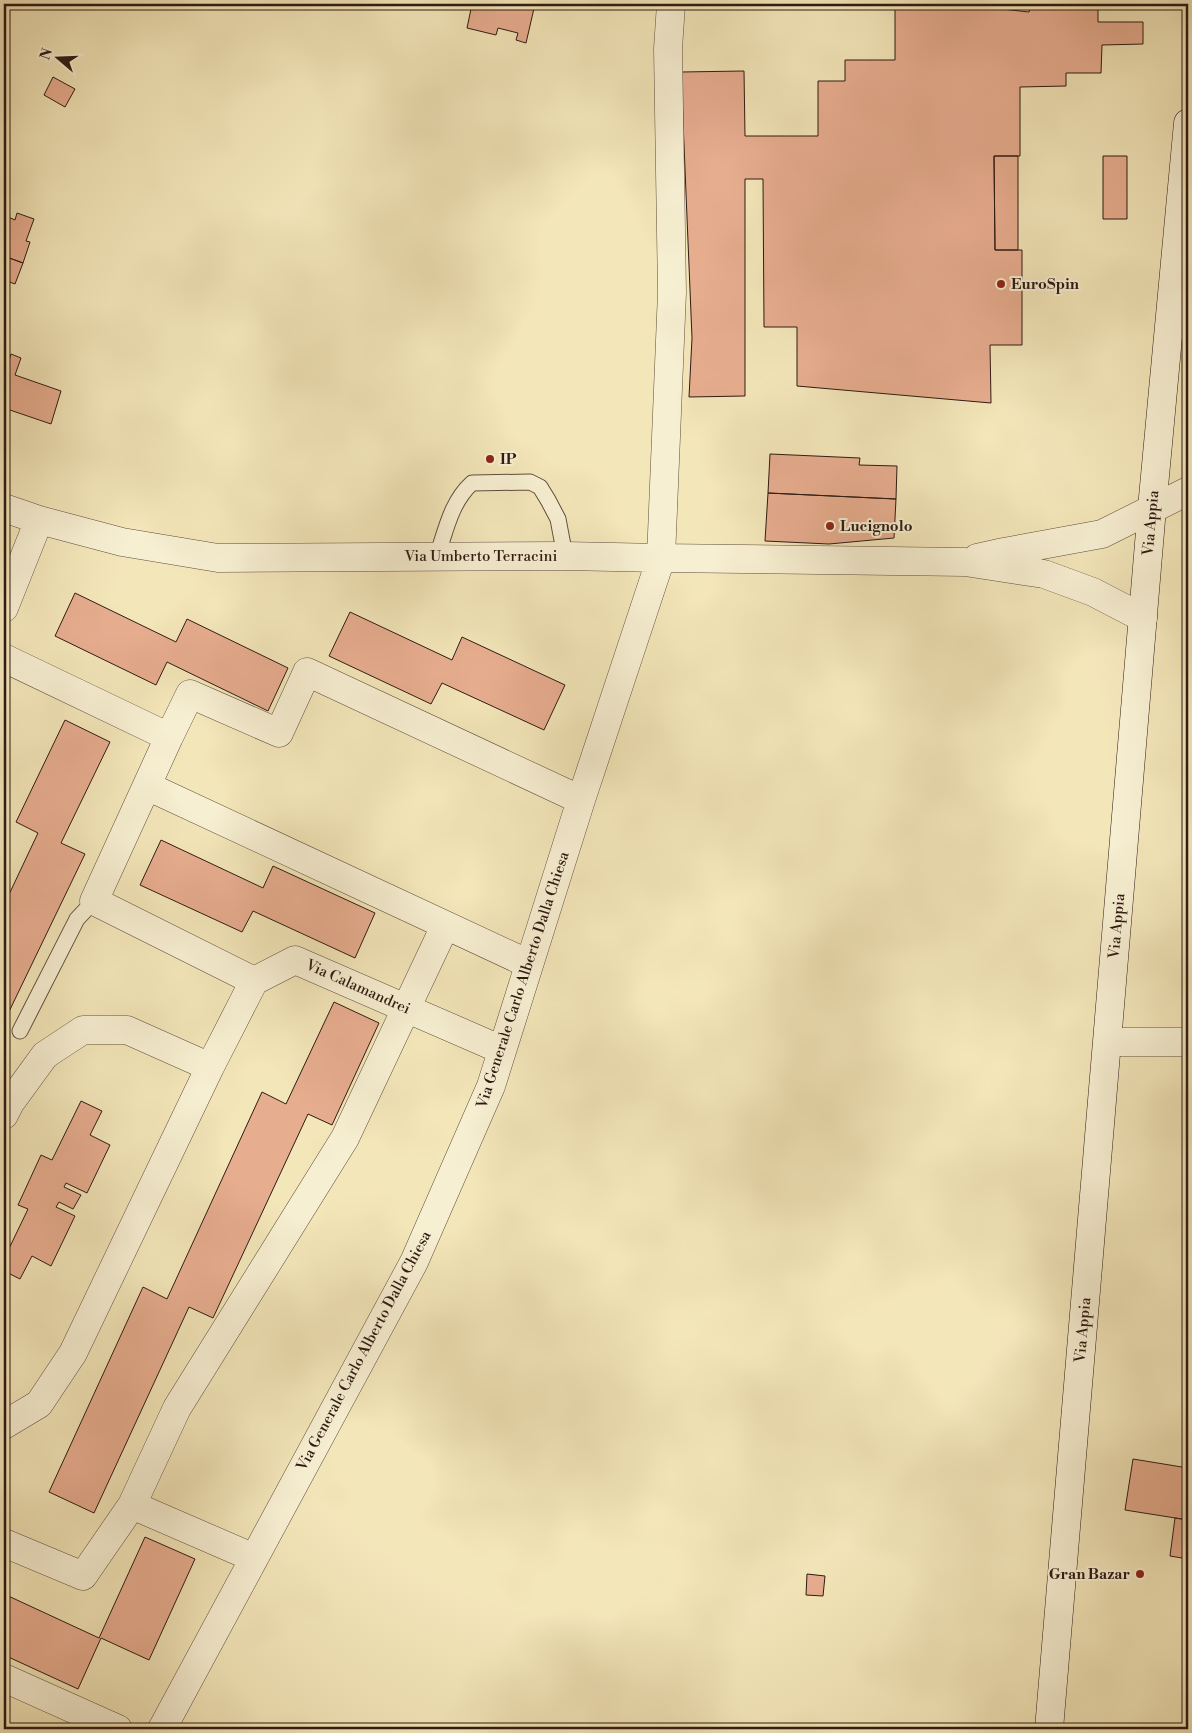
<svg xmlns="http://www.w3.org/2000/svg" width="1192" height="1733" viewBox="0 0 1192 1733" font-family="'Libre Bodoni',serif">
<style>
.building{fill:#e7ad8f;stroke:#2e1a13}
.lines{fill:none;stroke-linecap:round;stroke-linejoin:round}
.lane-casing{stroke:#5f4d3c;stroke-width:17}
.street-casing{stroke:#5f4d3c;stroke-width:29}
.secondary-casing{stroke:#2e1a13;stroke-width:29}
.lane{stroke:#f7efd2;stroke-width:15}
.street{stroke:#f7efd2;stroke-width:28}
.secondary{stroke:#f7efd2;stroke-width:28}
.poi-dot{fill:#8f2418;stroke:#f7efd2;stroke-width:2}
.labels{text-anchor:middle;dominant-baseline:central;stroke-width:4;stroke-linejoin:round;paint-order:stroke}
.poi-label{font-size:15px;font-weight:bold;fill:#2e1a13;stroke:#f7efd2;text-anchor:start}
.street-label{font-size:15px;fill:#2e1a13;stroke:#f7efd2}
</style>
<rect width="100%" height="100%" fill="#f3e6b9"/>
<filter id="stains"><feTurbulence type="fractalNoise" baseFrequency=".004" numOctaves="4"/><feColorMatrix values="0 0 0 0 .2 0 0 0 0 .09 0 0 0 0 .02 0 0 0 .5 -.17"/></filter>
<radialGradient id="worn" r=".72"><stop offset=".6" stop-color="#630" stop-opacity="0"/><stop offset="1" stop-color="#630" stop-opacity=".3"/></radialGradient>
<path class="building" d="M475 4H535L526 43 516 40 518 33 498 28 496 35 467 28 471 9 474 10Z
M895 4H957L1029 12 1031 4H1098V22H1143V44L1102 45 1101 73H1066V86L1020 87V156H994L995 250H1022V345H990L991 403 797 386V327H764L763 179H745V396L689 397 692 338 681 72 744 71 745 136H818V81H845V60H895Z
M53 77 75 89 65 107 44 95Z
M994 156H1018V250H995Z
M1103 156H1127V219H1103Z
M17 213 34 219 26 241 30 242 23 263 4 256V215L15 220Z
M4 256 23 263 15 284 4 280Z
M11 354 21 358 15 375 61 391 51 424 4 408V378Z
M770 454 860 458 859 465 897 466 896 499 768 493Z
M768 493 896 499 894 538 829 544 765 541Z
M75 593 176 642 187 619 288 668 268 711 167 662 156 685 55 636Z
M350 612 452 660 462 637 565 685 544 730 442 683 431 704 329 656Z
M65 720 110 742 61 843 85 854 4 1022V905L38 833 16 822Z
M161 840 263 888 273 866 375 913 355 958 253 911 242 932 140 885Z
M334 1002 379 1023 332 1125 308 1114 213 1318 189 1307 94 1513 49 1492 143 1287 167 1299 262 1092 286 1104Z
M81 1101 102 1111 90 1135 110 1145 87 1193 66 1183 64 1187 81 1195 73 1209 59 1202 56 1207 75 1216 51 1266 32 1256 20 1279 4 1271V1259L28 1209 18 1205 41 1155 52 1160Z
M1133 1459 1188 1468V1520L1125 1510Z
M1175 1518 1188 1520V1559L1170 1556Z
M145 1537 195 1559 149 1660 101 1638 78 1689 4 1655V1594L99 1638Z
M807 1574 825 1576 823 1596 806 1595Z"/>
<g class="lines">
<g class="lane-casing">
<path id="lane" d="M437 556C446 530 451 502 472 483L530 482 540 487 548 500 558 519 565 556
M20 1031 77 919 94 901"/>
</g>
<g class="street-casing">
<path id="street" d="M4 508 39 520 122 542 218 558 565 556 661 558 965 562 1044 574 1093 592 1143 618
M977 558 1004 552 1102 534 1188 491
M4 608 39 520
M4 658 169 737 94 901 254 981
M169 737 190 694 279 733 307 672 581 800
M147 786 529 964
M1108 1042H1188
M4 1115 10 1103 45 1055 83 1030H127L210 1067
M4 1425 39 1404 73 1353 210 1067 254 981 295 960 502 1050
M4 1543 83 1576 132 1505
M254 1558 132 1505 177 1408 345 1138 445 926
M4 1678 118 1729
M162 1729 414 1262 491 1086 581 800 661 558 672 292 668 49 671 4"/>
</g>
<g class="secondary-casing">
<path id="secondary" d="M1049 1729 1152 508 1188 123"/>
</g>
<use href="#lane" class="lane"/>
<use href="#street" class="street"/>
<use href="#secondary" class="secondary"/>
</g>
<g class="poi-dot">
<circle cx="1001" cy="284" r="5"/>
<circle cx="490" cy="459" r="5"/>
<circle cx="830" cy="526" r="5"/>
<circle cx="1140" cy="1574" r="5"/>
</g>
<g class="labels">
<g class="poi-label">
<text x="1011" y="284">EuroSpin</text>
<text x="500" y="459">IP</text>
<text x="840" y="526">Lucignolo</text>
<text x="1130" y="1574" text-anchor="end">Gran Bazar</text>
</g>
<g class="street-label">
<text transform="translate(1151 523) rotate(-85)">Via Appia</text>
<text x="481" y="556">Via Umberto Terracini</text>
<text transform="translate(1117 926) rotate(-85)">Via Appia</text>
<text transform="translate(523 980) rotate(-72)">Via Generale Carlo Alberto Dalla Chiesa</text>
<text transform="translate(358 987) rotate(24)">Via Calamandrei</text>
<text transform="translate(1083 1330) rotate(-85)">Via Appia</text>
<text transform="translate(364 1351) rotate(-62)">Via Generale Carlo Alberto Dalla Chiesa</text>
</g>
</g>
<rect width="1192" height="1733" fill="none" stroke="#f3e6b9" stroke-width="20"/>
<rect x="5" y="5" width="1182" height="1723" fill="none" stroke="#2e1a13" stroke-width="2.5"/>
<rect x="10" y="10" width="1172" height="1713" fill="none" stroke="#2e1a13"/>
<g transform="translate(58 58) rotate(289)" stroke="#f7efd2" stroke-width="4" paint-order="stroke">
<path d="M0-4L9 19L0 12L-9 19Z" fill="#2e1a13"/>
<text y="-8" font-size="14" font-weight="bold" text-anchor="middle" fill="#2e1a13">N</text>
</g>
<rect width="100%" height="100%" filter="url(#stains)"/>
<rect width="100%" height="100%" fill="url(#worn)"/>
</svg>
